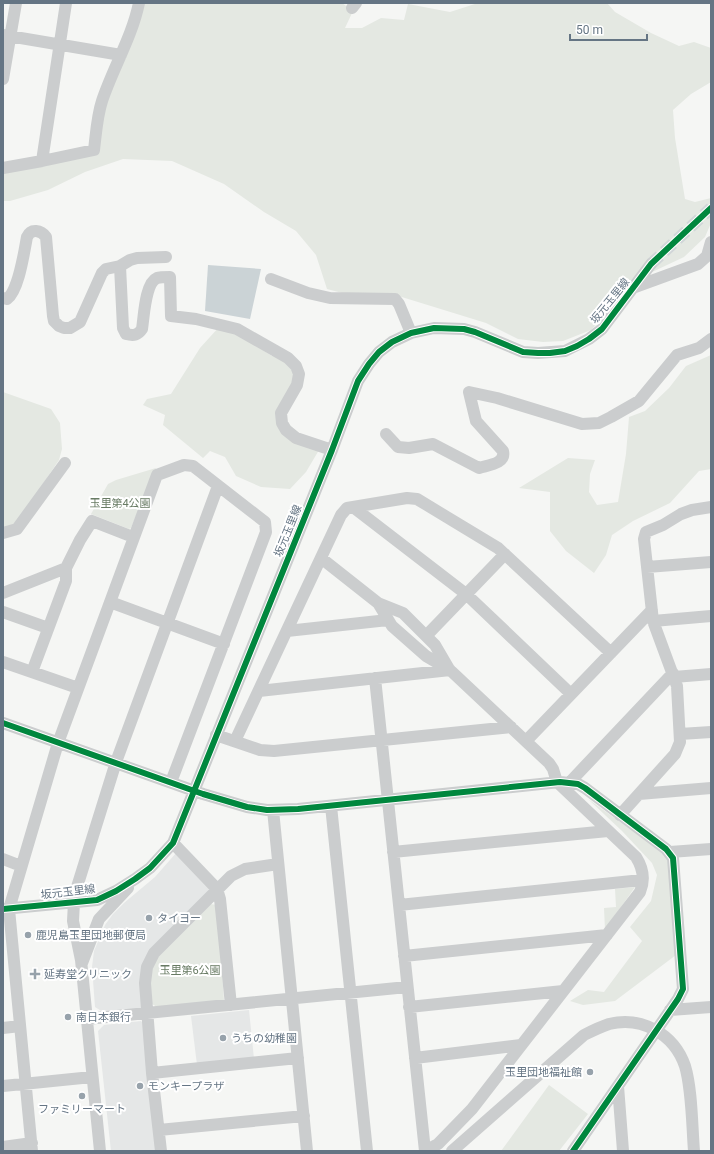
<svg xmlns="http://www.w3.org/2000/svg" width="714" height="1154" viewBox="0 0 714 1154" font-family="Roboto,'Noto Sans JP',sans-serif">
<style>
.built{fill:#e5e7e7}
.green{fill:#e4e8e2}
.water{fill:#cbd3d6}
.lines{fill:none;stroke-linecap:round;stroke-linejoin:round}
.minor-tunnel{stroke:#d1d6d8;stroke-width:12;stroke-dasharray:12 6;stroke-linecap:butt}
.minor{stroke:#cbcdce;stroke-width:12}
.cycleway-casing{stroke:#fff;stroke-width:8}
.cycleway{stroke:#00873e;stroke-width:6}
.poi-dot{fill:#97a2ab;stroke:#fff;stroke-width:1.5}
.labels{text-anchor:middle;dominant-baseline:central;stroke-width:4;stroke-linejoin:round;paint-order:stroke}
.street-label{font-size:11px;fill:#657584;stroke:#fff}
.park-label{font-size:11px;fill:#687b64;stroke:#fff}
.poi-label{font-size:11px;fill:#657584;stroke:#fff;text-anchor:start}
</style>
<rect width="100%" height="100%" fill="#f5f6f4"/>
<path class="built" d="M177 852 210 886V891L140 1009 103 1012 95 1007 92 967 94 951 105 925 113 914 124 903 155 877Z
M249 1010 254 1059 197 1065 191 1016Z
M141 1021 144 1024 156 1151H111L98 1031 104 1025Z"/>
<path class="green" d="M144 3H342L353 11 345 28H362L381 18 404 20 408 4 450 12 478 3H607L615 12 651 33 679 46 694 42 711 48V82L691 94 673 110 675 138 685 199 695 202 711 198V223L705 237 684 257 650 273 608 312 591 330 563 341 543 342 518 339 486 323 392 294H346L327 289 316 255 296 231 264 212 224 184 172 161 123 159 85 172 48 190 10 201H3V172L97 152 105 104Z
M219 327 236 333 272 356 276 354 290 364 295 377 278 415 319 450 306 472 290 489 261 487 236 476 225 457 210 451 203 458 163 425 165 415 143 405 147 399 171 394 200 348Z
M711 355V469L699 471 670 503 633 521 612 535 606 555 594 573 566 551 550 531V492L519 488 568 458 595 460 590 474 589 492 597 505 618 502 626 454 629 417 645 411 669 388 686 366Z
M3 392 51 409 60 423 62 449 59 460 16 524 3 530Z
M156 468 131 528 129 529 91 514 108 484 116 480Z
M588 799 658 849 668 858 676 955 615 1001 583 1005 570 1001 588 990 604 992 642 941 630 927 651 901 657 875 652 863 622 831Z
M635 887 605 930 604 908 616 907 615 889Z
M210 904 217 905 224 1000 157 1007 152 1004 150 974 159 955Z
M549 1085 588 1114 559 1151H501Z"/>
<path class="water" d="M208 265 261 269 250 319 205 311Z"/>
<g class="lines">
<path class="minor-tunnel" d="M651 264 711 208"/>
<path class="minor" d="M352 8 356 3
M3 35 121 55
M3 79 16 3
M42 161 66 3
M3 168 42 161 94 150C96 134 97 116 102 101 113 68 132 37 139 3
M120 266 123 328 126 334C134 336 138 335 142 329 144 317 145 283 157 278 160 277 166 277 170 277L171 316 196 319 237 329 288 358 296 366 299 374 297 385 281 413 282 423 286 430 296 438 332 450
M271 279 308 293 330 298 395 299 399 304 411 333
M635 287 698 264 707 256 711 242
M3 298 7 299C19 290 24 252 27 237 31 228 41 230 46 237L53 316 54 321 59 326 64 328H70L80 322 102 273 106 269 120 266 130 260 137 258 166 257
M386 434 398 447 409 448 433 444 479 468C488 465 506 464 503 451L476 421 469 392 497 398 582 424 599 423 611 417 639 401 677 355 699 348 711 339
M353 507 466 594 571 694
M3 533 17 529 65 463
M321 558 378 603 403 613 435 645 449 669
M647 567 711 562
M3 593 66 568
M110 602 224 644
M378 603 392 626 426 656 450 670 549 763 553 769 557 782 636 857C643 868 645 880 640 892L472 1109 438 1144 425 1151
M3 612 48 628
M653 621 711 616
M287 631 388 620
M426 636 505 554
M3 662 78 688
M32 672 66 581V568L80 540 92 521 133 537
M674 677 711 674
M375 678 425 1151
M259 691 450 670
M3 723 203 794 247 807 267 810 298 809 560 782 578 784 585 788 666 849 673 858 683 989 678 999 573 1151
M680 734 711 732
M216 735 260 750 274 751 511 727
M235 741 341 515 347 508 407 498 417 499 498 548 611 653
M526 741 652 610
M570 782 673 673
M639 794 711 788
M331 806 367 1151
M273 810 307 1151
M620 815 675 754 680 742 677 686 653 621 644 539 646 532 663 525 681 514 692 510 711 507
M173 843 217 889 220 899 231 1005
M393 852 608 831
M670 852 711 849
M3 859 21 866
M399 905 642 880
M3 909 97 900 116 891 135 879 150 868 173 843 332 450 358 381 369 364 379 352 392 342 411 333 434 328 464 329 475 332 523 352 538 353 565 351 589 339 602 329 651 264
M404 956 607 935
M82 963 99 919 128 888
M409 1007 563 991
M670 1010 711 1007
M87 1019 407 987
M3 1028 20 1026
M415 1058 521 1045
M152 1073 298 1058
M3 1086 92 1077
M618 1086 623 1151
M159 1130 304 1116
M3 1147 32 1143
M32 1151 9 909 58 743 157 475 184 465 193 466 265 522 266 532 171 782
M100 1151 81 960 73 921 74 902 77 887 116 762 218 486
M161 1151 152 1073 145 983 147 967 154 953 231 876 245 869 278 864
M452 1151 584 1035C592 1031 600 1027 609 1024 642 1016 674 1034 685 1066 692 1089 692 1126 694 1151"/>
<g class="cycleway-casing">
<path id="cycleway" d="M3 723 203 794 247 807 267 810 298 809 560 782 578 784 585 788 666 849 673 858 683 989 678 999 573 1151
M3 909 97 900 116 891 135 879 150 868 173 843 332 450 358 381 369 364 379 352 392 342 411 333 434 328 464 329 475 332 523 352 538 353H550L565 351 577 346 589 339 602 329 651 264 711 208"/>
</g>
<use href="#cycleway" class="cycleway"/>
</g>
<g class="poi-dot">
<circle cx="149" cy="918" r="4"/>
<circle cx="28" cy="935" r="4"/>
<path d="M33 968h4v4h4v4h-4v4h-4v-4h-4v-4h4z"/>
<circle cx="68" cy="1017" r="4"/>
<circle cx="223" cy="1038" r="4"/>
<circle cx="590" cy="1072" r="4"/>
<circle cx="140" cy="1086" r="4"/>
<circle cx="82" cy="1096" r="4"/>
</g>
<g class="labels">
<g class="street-label">
<text transform="translate(610 301) rotate(-51)">坂元玉里線</text>
<text transform="translate(288 531) rotate(-68)">坂元玉里線</text>
<text transform="translate(68 892) rotate(-7)">坂元玉里線</text>
</g>
<g class="park-label">
<text x="120" y="503">玉里第4公園</text>
<text x="190" y="970">玉里第6公園</text>
</g>
<g class="poi-label">
<text x="157" y="918">タイヨー</text>
<text x="36" y="935">鹿児島玉里団地郵便局</text>
<text x="44" y="974">延寿堂クリニック</text>
<text x="76" y="1017">南日本銀行</text>
<text x="231" y="1038">うちの幼稚園</text>
<text x="582" y="1072" text-anchor="end">玉里団地福祉館</text>
<text x="148" y="1086">モンキープラザ</text>
<text x="82" y="1109" text-anchor="middle">ファミリーマート</text>
</g>
</g>
<rect width="714" height="1154" fill="none" stroke="#657584" stroke-width="8"/>
<path d="M570 34v6h77v-6" fill="none" stroke="#657584" stroke-width="2"/>
<text x="576" y="34" font-size="12" fill="#657584" stroke="#ffffff" stroke-width="3" paint-order="stroke">50 m</text>
</svg>
